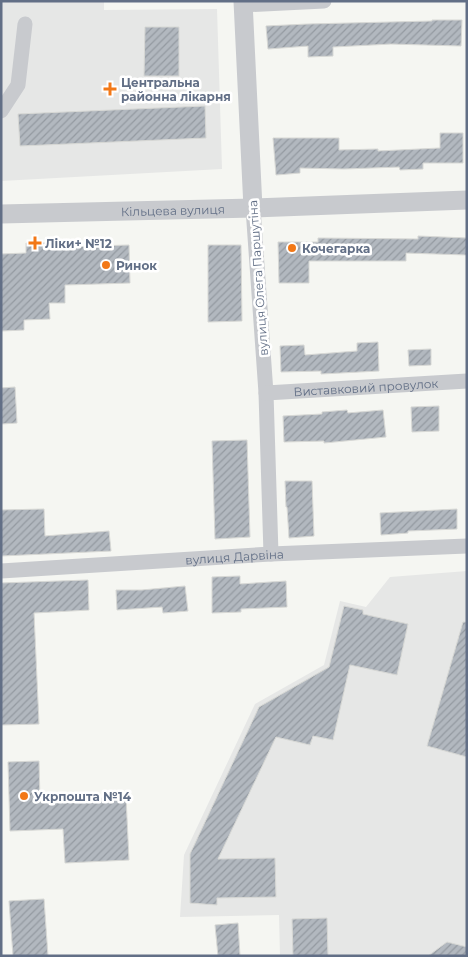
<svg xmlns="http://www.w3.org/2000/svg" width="468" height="957" viewBox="0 0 468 957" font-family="Montserrat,sans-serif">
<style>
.built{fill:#e6e7e6}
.building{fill:url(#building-hatch);stroke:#d7d8d5}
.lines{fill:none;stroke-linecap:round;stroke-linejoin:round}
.minor{stroke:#c8cace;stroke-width:15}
.tertiary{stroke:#c8cace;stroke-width:19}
.poi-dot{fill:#f27817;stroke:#fff;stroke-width:2}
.labels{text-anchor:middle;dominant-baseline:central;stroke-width:5;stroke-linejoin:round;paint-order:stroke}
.poi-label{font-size:12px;font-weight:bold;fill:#626f86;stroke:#fff;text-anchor:start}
.street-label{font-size:12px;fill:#626f86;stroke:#fff}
</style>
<defs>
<pattern id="building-hatch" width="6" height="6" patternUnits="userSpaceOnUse" patternTransform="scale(1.25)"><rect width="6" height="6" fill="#b2b8bf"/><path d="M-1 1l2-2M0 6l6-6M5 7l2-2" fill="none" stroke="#949aa1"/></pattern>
</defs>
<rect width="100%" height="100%" fill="#f5f6f2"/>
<path class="built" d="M1 1H104V10L217 9 222 169 1 181Z
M467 571V956H280L279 915 180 917 184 855 255 704 324 665 340 601 366 607 390 577Z"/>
<path class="building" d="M432 20H462L461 46 391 44 333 47V56L308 57V46L268 49 266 26 308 24 432 21Z
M145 27H179V76H144Z
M205 106 206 138 20 146 18 114Z
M440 133H463V163H423V169L400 170 399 167 344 169 300 168V173L276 175 273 138H339V150L378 149V151L440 148Z
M418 236 467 238V255L406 253V261H309V283H279L278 242H318V238L418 239Z
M63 242V247L129 245 130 283 65 285V303H49L50 319 24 320V330L1 331V254L26 253V243Z
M208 245H241L242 321 208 322Z
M378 342 379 371 321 374V371L281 372 280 346 304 345 305 355 357 351V343Z
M431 349V365L409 366 408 350Z
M15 387 17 423 1 424V388Z
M439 406V431L412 432 411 407Z
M347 410 348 413 383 410 386 437 324 443V441L284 442 283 416 322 414V412Z
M247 440 250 537 215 539 212 441Z
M285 481H312L314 536 289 538 287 507H286Z
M44 509 45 536 109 531 111 551 1 556V510Z
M457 509V529L408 531V533L381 535 380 513Z
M240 576V584L286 581 287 607 241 609V612L212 613V577Z
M88 580 89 610 34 613 39 724 1 725V583Z
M185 586 188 611 163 613 162 607 117 610 116 590H142Z
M344 606 363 610V614L408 624 397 675 350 665 333 740 313 736 310 745 276 737 218 859 275 858 276 897 217 898V905L190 903V854L259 707 329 667Z
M463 622H467V757L427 746Z
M39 761 40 800 126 797 129 860 65 863 63 829 10 831 8 762Z
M44 899 48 956H13L9 901Z
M327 918 328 956H293L292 919Z
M238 923 240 956H218L215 925Z
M447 942 467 947V956H428Z"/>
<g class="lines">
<g class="minor">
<path d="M243 5 324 1"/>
<path d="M1 111 18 85 25 24"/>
<path d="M253 208 266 393 271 554"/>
<path id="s1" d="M266 393 467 381"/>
<path id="s2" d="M1 571 271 554 467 546"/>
</g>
<g class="tertiary">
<path d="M243 1 253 208"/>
<path id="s3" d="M1 214 253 208 467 200"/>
</g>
</g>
<g class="poi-dot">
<path d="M107.5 81.5h5v5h5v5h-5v5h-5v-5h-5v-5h5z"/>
<path d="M32.5 235.5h5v5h5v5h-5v5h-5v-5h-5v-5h5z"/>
<circle cx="292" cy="248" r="5"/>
<circle cx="106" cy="265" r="5"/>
<circle cx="24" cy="796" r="5"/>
</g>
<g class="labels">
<g class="poi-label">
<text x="121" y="82">Центральна<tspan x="121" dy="14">районна лікарня</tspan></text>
<text x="45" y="243">Ліки+ №12</text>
<text x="302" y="248">Кочегарка</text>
<text x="116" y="265">Ринок</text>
<text x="34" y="796">Укрпошта №14</text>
</g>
<g class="street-label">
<text stroke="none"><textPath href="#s3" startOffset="172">Кільцева вулиця</textPath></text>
<text transform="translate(258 278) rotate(-94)">вулиця Олега Паршутіна</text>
<text stroke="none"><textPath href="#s1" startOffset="100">Виставковий провулок</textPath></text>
<text stroke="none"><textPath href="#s2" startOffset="234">вулиця Дарвіна</textPath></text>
</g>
</g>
<rect width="468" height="957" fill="none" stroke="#626f86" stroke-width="5"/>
</svg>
